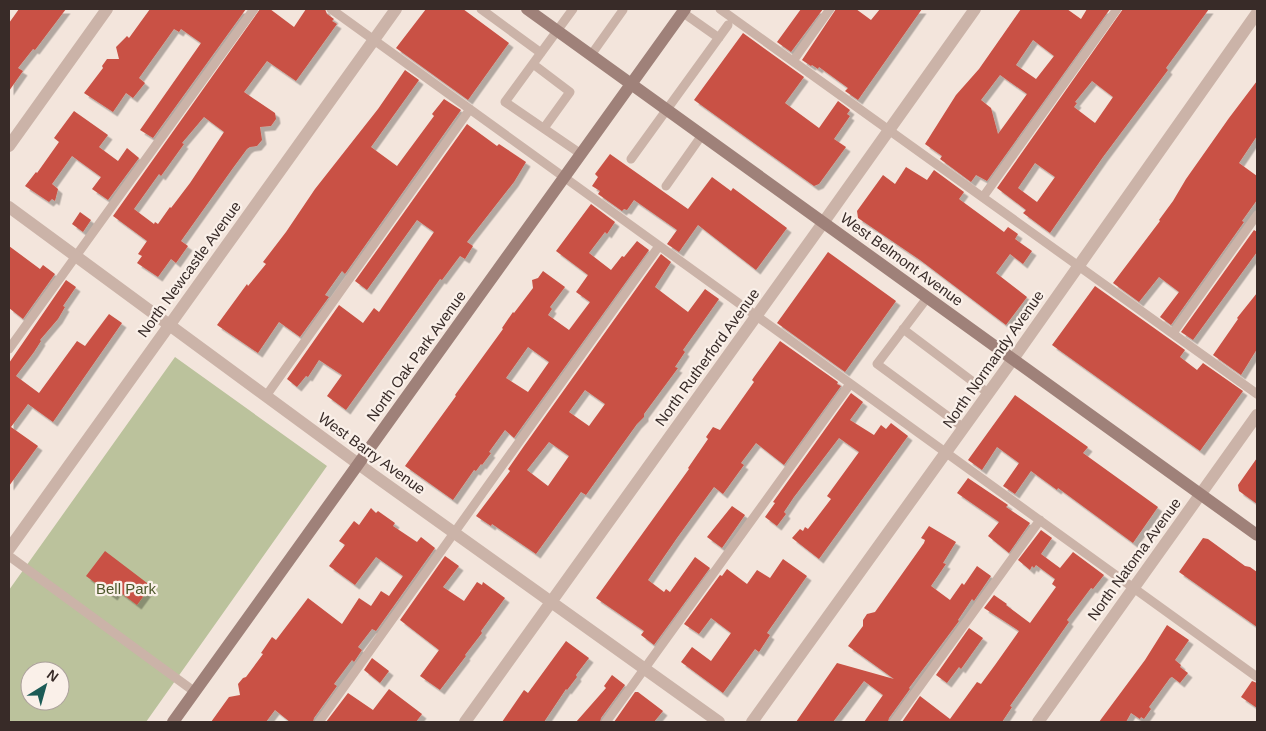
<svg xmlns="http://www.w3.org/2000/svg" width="1266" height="731" viewBox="0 0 1266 731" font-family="Helvetica,sans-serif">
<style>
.green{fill:#bbc29c;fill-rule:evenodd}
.building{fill:#c95144;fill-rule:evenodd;filter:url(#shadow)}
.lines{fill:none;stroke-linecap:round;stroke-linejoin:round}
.lane{stroke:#cbb3a8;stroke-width:9}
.street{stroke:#cbb3a8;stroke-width:12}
.secondary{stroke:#9f8179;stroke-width:12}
.labels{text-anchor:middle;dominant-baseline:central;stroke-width:4.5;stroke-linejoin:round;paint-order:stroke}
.street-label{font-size:15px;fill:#382b28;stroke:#faf0e9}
.park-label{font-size:15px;fill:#4d572b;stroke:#faf0e9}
</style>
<defs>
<filter id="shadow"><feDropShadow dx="4.5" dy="4.5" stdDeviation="0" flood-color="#0004"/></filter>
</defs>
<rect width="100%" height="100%" fill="#f3e5dc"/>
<path class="green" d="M175 357 327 466 146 722H9V590ZM30 671H60V701H30Z"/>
<path class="building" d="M19 9H66L35 50 33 49 18 68 23 71 9 91V23Z
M150 9H246L153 138 140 130 201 43 181 29 179 32 174 29 139 78 145 83 133 98 126 93 113 112 84 93 103 68 102 66 107 59H119L116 47 127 36 129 38Z
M260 9H270L294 27 306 9H325L327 14 334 19 332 21 337 24 296 81 267 61 244 92 275 113 276 119 271 126 260 127 262 140 257 146 250 147 247 149 233 168 181 241 188 246 176 263 171 259 158 277 137 263 142 256 138 254 147 241 113 216ZM204 117 224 132 190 183 171 208 170 207 158 224 155 222 154 224 134 209 159 174 161 176 184 144 182 143Z
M426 9H463L509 43 468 100 396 48Z
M801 9H823L791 52 777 42Z
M836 9H856L871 20 880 9H922L858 100 845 91 848 88 819 67 818 69 812 65 811 66 802 60Z
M1021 9H1067L1081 19 1087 9H1110L987 181 976 175 971 182 940 159 942 156 925 144 956 95 979 69ZM1033 40 1054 56 1036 79 1016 65ZM1000 75 1027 94 998 134 991 108 981 100Z
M1123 9H1209L1166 68 1168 70 1103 157 1050 233 1023 213 1026 210 997 188ZM1092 81 1113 97 1095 123 1074 107 1077 103 1075 102ZM1035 163 1055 177 1037 202 1018 188Z
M743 33 804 77 785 103 819 128 838 101 850 110 847 114 850 116 834 139 846 147 819 184 814 186 694 100Z
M405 70 419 80 371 147 397 166 434 116 432 114 444 99 461 110 345 274 342 271 325 295 329 297 300 337 279 322 258 353 217 325 247 284 248 286 266 264 263 262 286 232 315 189 378 109Z
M1257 81V136L1239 163 1257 176V200L1242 221 1244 222 1171 325 1160 317 1179 292 1159 277 1139 302 1113 283 1160 221 1159 220 1173 201 1186 179 1229 118Z
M74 111 108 135 99 147 118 161 127 148 139 158 108 200 92 189 101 177 72 156 52 184 58 189 55 201 52 199 49 202 25 186 36 172 37 173 59 142 54 138Z
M467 124 497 146 499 144 526 162 514 182 467 242 473 246 465 259 460 256 442 280 440 279 346 410 327 396 342 375 319 360 308 377 306 376 297 387 287 379 339 305 363 323 374 308 379 312 434 232 417 220 367 290 355 281Z
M610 154 688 209 712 177 731 191 733 188 787 228 756 270 698 225 679 252 667 244 677 230 634 200 627 210 624 209 622 211 598 194 600 191 592 186 598 177 595 174Z
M906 167 927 180 934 170 964 192 959 199 1004 232 1008 227 1018 234 1015 239 1032 251 1023 264 1010 254 996 273 1027 297 1006 325 920 260 858 218 857 211 883 175 895 184Z
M591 204 615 222 607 234 605 232 589 253 611 270 622 256 624 257 637 241 649 250 514 438 505 430 489 452 491 453 482 465 481 464 476 471 474 470 453 500 405 466 456 396 455 395 503 329 502 328 513 312 514 313 533 288 532 280 538 278 543 271 565 287 550 307 552 309 548 315 569 330 590 302 576 292 588 275 556 251ZM528 347 549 362 528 392 506 378Z
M80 212 91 220 83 232 72 224Z
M1254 230 1257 232V252L1193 340 1181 332Z
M9 246 40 269 43 265 55 274 23 319 9 308Z
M828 252 896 301 845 372 777 323Z
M661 254 671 262 655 287 688 312 705 289 719 299 683 350 685 352 675 367 678 368 644 414V417L637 424 586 495 581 492 536 554 492 524 491 526 476 516 510 471 508 469 524 446ZM585 390 605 404 589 426 569 412ZM549 442 569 456 548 486 527 470Z
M66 280 76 287 63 306 65 307 58 319 40 340 41 341 34 352 16 376 39 393 77 341 85 346 109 314 122 323 53 422 28 404 11 427 38 446 9 486V363Z
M1095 286 1185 350 1180 357 1197 370 1203 363 1243 391 1200 451 1052 345Z
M1257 293V349L1241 375 1213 355 1238 319 1237 318Z
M780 341 838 382 837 384 841 386 784 465 756 443 741 463 744 465 723 494 714 487 677 538 648 580 664 592 666 589 670 592 695 557 710 568 654 645 641 635 644 631 596 598 689 469 688 468 708 439 706 437 713 427 720 430 754 382 752 380 754 377Z
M851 393 863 402 850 420 874 435 881 425 886 429 891 423 908 436 819 559 792 538 800 529 803 531 805 527 808 529 831 499 827 496 859 452 839 438 794 497 784 512 786 514 777 526 765 517 775 503 773 502Z
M1015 395 1088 447 1083 453 1158 507 1133 543 1058 488 1057 490 1031 471 1015 494 1003 486 1019 463 997 447 982 470 968 460Z
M1257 458V504L1239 491 1238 485Z
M968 478 1008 505 1006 507 1030 523 1009 553 988 536 999 522 957 493Z
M732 506 745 515 722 548 707 537Z
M371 508 376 513 378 511 395 523 393 526 417 542 421 537 435 548 376 631 372 629 358 647 362 650 354 662 352 660 334 684 337 686 314 718 313 722H290L275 710 266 722H211L229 697 240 695 238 684 243 678 246 677 263 654 261 653 272 637 276 640 308 598 342 624 359 598 371 606 381 591 389 596 403 576 376 557 355 585 329 566 345 545 339 541 354 521 359 525Z
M929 526 956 542 943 563 946 564 931 586 950 600 962 583 964 585 977 566 991 576 974 601 972 599 958 620 959 621 909 688 910 689 889 718 888 722H864L883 695 864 681 833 722H796L837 663 894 679 848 646 863 626V620L867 614 875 612 924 543 925 540 921 538Z
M1041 530 1052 538 1041 554 1060 568 1073 552 1104 575 1093 589 1091 588 1067 620 1069 622 1010 706 1012 707 1002 722H902L920 696 950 719 977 682 981 684 995 665 1019 631 984 608 994 595 1007 604 1006 605 1030 623 1056 587 1052 584 1055 579 1036 565 1034 568 1032 566 1030 570 1018 560Z
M1203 538 1208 539 1245 566 1250 567 1257 572V627L1179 572Z
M105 551 151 586 137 605 117 590 113 596 86 576Z
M445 556 459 566 443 587 464 601 477 582 482 585 483 582 505 598 481 631 482 633 465 655 466 656 440 690 420 676 439 650 400 620Z
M783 559 807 576 767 633 770 635 759 652 755 649 723 693 681 662 692 647 711 661 731 633 711 618 699 634 684 624 720 575 722 576 727 569 747 584 757 570 770 578Z
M1167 625 1189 640 1175 660 1181 665 1180 667 1188 673 1180 683 1172 677 1170 678 1149 707 1151 709 1144 719 1141 717 1140 719 1131 713 1126 722H1099L1145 660Z
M969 628 983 638 961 669 959 667 947 683 936 675Z
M566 641 589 658 576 675 577 677 567 690 566 689 544 722H502L524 690 528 693Z
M372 658 389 671 380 683 364 670Z
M612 675 625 685 601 718 600 722H576L606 688 604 686Z
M1252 681 1257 683V708L1241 697Z
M389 689 422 714 416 722H326L348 693 373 710Z
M635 692H638L663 711 654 722H614Z"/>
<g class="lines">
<path class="lane" d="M331 9 1257 677
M481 9 541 53
M573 9 505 102 581 154
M720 9 1257 394
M682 12 719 38
M591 55 623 10
M793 61 830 9
M533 64 570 92 544 128
M631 159 728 25
M666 186 702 135
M983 197 1117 9
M927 298 877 364 964 428
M903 329 988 393
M1173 333 1257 215
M9 349 254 9
M266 396 470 109
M9 556 195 692
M319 722 659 246
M606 722 850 384
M894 722 1040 520"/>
<path class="street" d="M9 146 107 9
M9 207 372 474 719 722
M9 549 396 9
M465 722 823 223 975 9
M752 722 1013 359 1257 13
M1038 722 1257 415"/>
<path class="secondary" d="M527 9 1257 535
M173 722 685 9"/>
</g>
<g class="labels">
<g class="street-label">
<text transform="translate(902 259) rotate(36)">West Belmont Avenue</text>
<text transform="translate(189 269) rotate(-54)">North Newcastle Avenue</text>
<text transform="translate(416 356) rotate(-54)">North Oak Park Avenue</text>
<text transform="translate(707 357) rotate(-54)">North Rutherford Avenue</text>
<text transform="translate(993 359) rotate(-55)">North Normandy Avenue</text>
<text transform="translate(372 453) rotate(36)">West Barry Avenue</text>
<text transform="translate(1134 559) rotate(-54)">North Natoma Avenue</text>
</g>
<g class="park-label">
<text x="126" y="588">Bell Park</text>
</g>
</g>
<rect width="1266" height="731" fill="none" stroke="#382b28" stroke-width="20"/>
<g transform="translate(45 686) rotate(37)"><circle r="24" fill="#faf0e9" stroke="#aca19c"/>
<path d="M0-4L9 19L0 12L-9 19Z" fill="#1c5b56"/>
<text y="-8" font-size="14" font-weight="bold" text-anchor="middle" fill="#382b28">N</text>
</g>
</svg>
